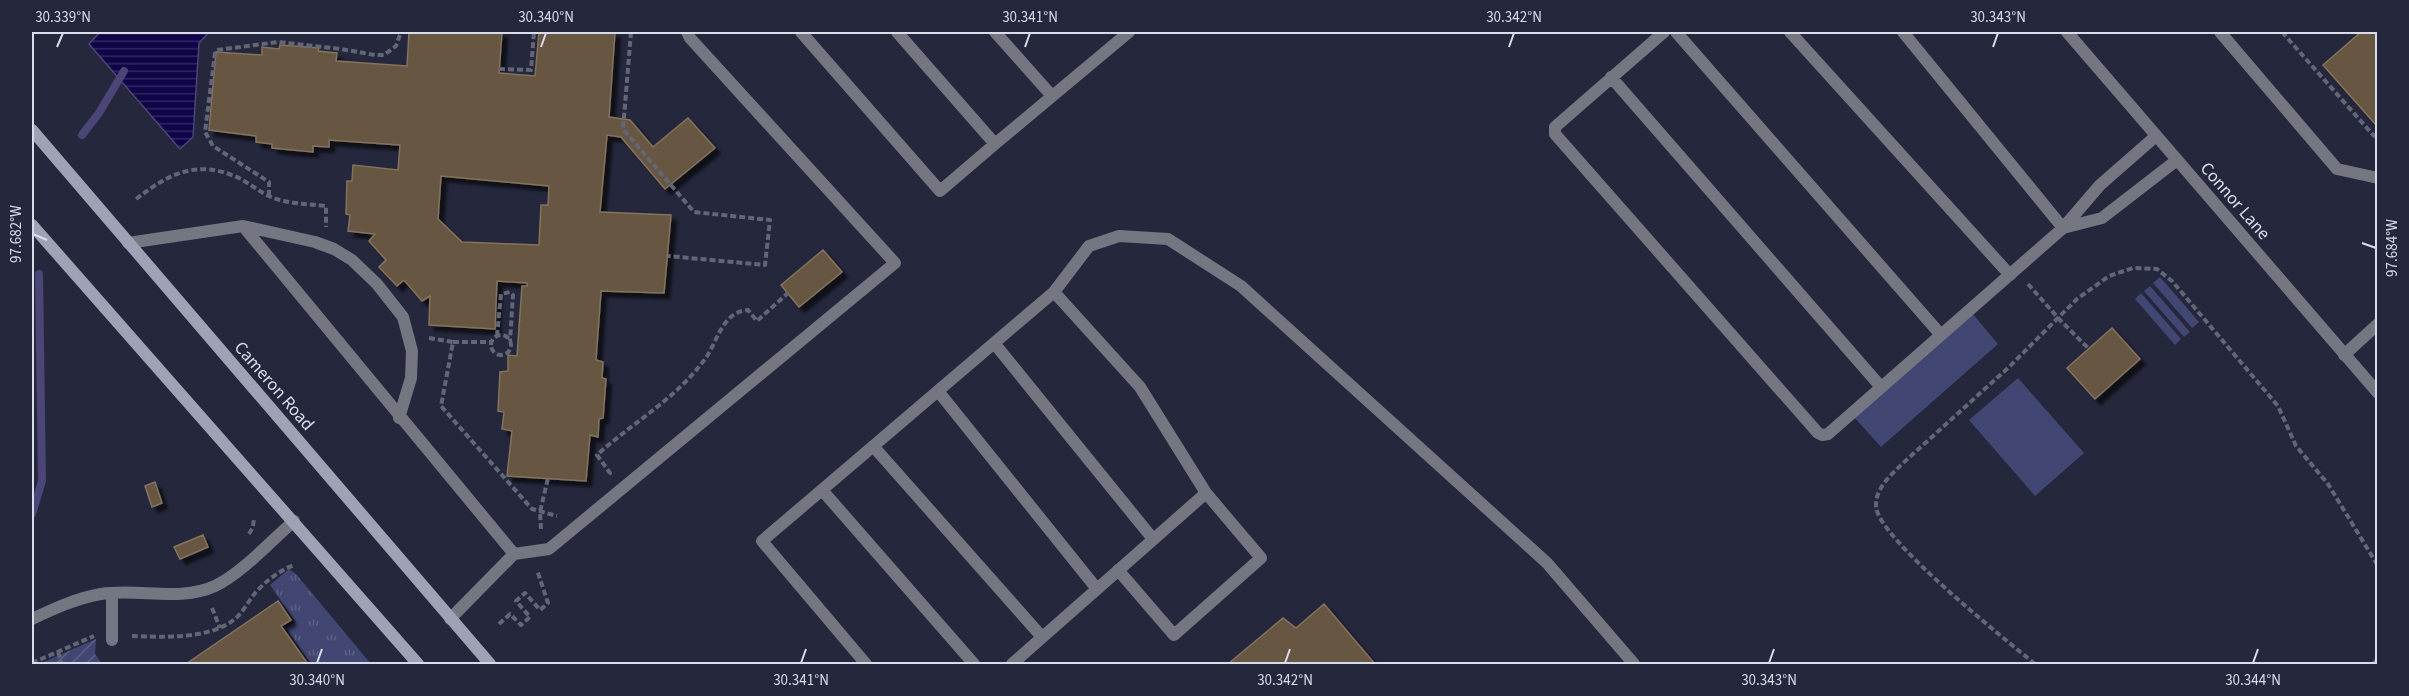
<svg xmlns="http://www.w3.org/2000/svg" width="2409" height="696" viewBox="0 0 2409 696" font-family="'Source Sans 3',sans-serif">
<style>
.grass{fill:url(#grass-tufts)}
.park{fill:#414772}
.garden{fill:url(#garden-furrows)}
.water{fill:url(#water-rules);stroke:#4c4578;stroke-width:1.5}
.lines{fill:none;stroke-linecap:round;stroke-linejoin:round}
.stream{stroke:#4c4578;stroke-width:8}
.building{fill:#665642;stroke:#84735e;stroke-width:1.5;fill-rule:evenodd;filter:url(#shadow)}
.path{stroke:#636677;stroke-width:4;stroke-dasharray:6 3;stroke-linecap:butt}
.service{stroke:#747781;stroke-width:12}
.minor{stroke:#747781;stroke-width:12}
.secondary{stroke:#9fa2b4;stroke-width:12}
.ticks{fill:none;stroke:#d9dce9;stroke-width:2}
.labels{text-anchor:middle;dominant-baseline:central;stroke-width:4.5;stroke-linejoin:round;paint-order:stroke}
.street-label{font-size:18px;fill:#d9dce9;stroke:#25283c}
.neatline{fill:none;stroke:#d9dce9;stroke-width:2}
.ticks-label{font-size:15px;text-anchor:middle;fill:#d9dce9}
</style>
<defs>
<pattern id="grass-tufts" width="24" height="20" patternUnits="userSpaceOnUse" patternTransform="scale(1.5)"><rect width="24" height="20" fill="#414772"/><path d="M3 7l-1-3M5 7V3M7 7l1-3M15 17l-1-3M17 17v-4M19 17l1-3" fill="none" stroke="#5c6186"/></pattern>
<pattern id="garden-furrows" width="10" height="10" patternUnits="userSpaceOnUse" patternTransform="scale(1.5)"><rect width="10" height="10" fill="#414772"/><path d="M-1 1l2-2M0 10L10 0M9 11l2-2" fill="none" stroke="#5c6186"/></pattern>
<pattern id="water-rules" width="6" height="5" patternUnits="userSpaceOnUse" patternTransform="scale(1.5)"><rect width="6" height="5" fill="#0f0447"/><path d="M0 2.5h6" fill="none" stroke="#312862"/></pattern>
<filter id="shadow"><feDropShadow dx="5.5" dy="5.5" stdDeviation="1.5" flood-color="#0009"/></filter>
</defs>
<rect width="100%" height="100%" fill="#25283c"/>
<path class="grass" d="M289 569 296 574 371 664H311L286 628 296 622 270 585Z"/>
<path class="park" d="M2160 277 2199 322 2192 328 2153 283Z
M2150 286 2190 332 2184 337 2144 291Z
M2141 293 2181 339 2175 345 2135 299Z
M1972 313 1998 344 1881 447 1854 417Z
M2018 378 2084 453 2035 496 1969 420Z"/>
<path class="garden" d="M96 639 95 654 102 664H39Z"/>
<path class="water" d="M100 32H209L199 43 193 137 180 149 89 44Z"/>
<g class="lines">
<path class="stream" d="M82 135 99 113 124 71
M32 514 42 481 39 274"/>
</g>
<path class="building" d="M409 32H502L499 73 535 76 539 32H615L609 117 630 120 653 147 688 118 715 148 665 189 621 137 607 135 600 212 671 215 664 293 601 291 596 360 603 362 602 378 606 379 603 418 599 419 598 437 590 435 586 481 507 476 512 431 502 429 504 412 498 411 500 372 508 371V355L517 356 522 286H527V283L497 281 495 329 429 325 430 296 422 301 404 280 397 286 379 267 386 260 369 241 375 234 348 231 350 215 346 214 347 181H352L353 165 398 170 400 145 329 140V147L313 146V152L272 148V144L256 142V136L209 130 216 52 262 55V47L279 49 280 45 319 48 318 51 337 53 336 61 407 66ZM441 176 549 186 548 205H541L539 245 462 242 438 219Z
M2361 32H2378L2377 126 2323 65Z
M823 250 842 272 799 307 781 285Z
M2112 328 2140 359 2095 399 2067 368Z
M155 482 162 503 152 507 145 486Z
M203 535 208 547 180 559 174 547Z
M278 601 291 620 281 626 308 664H186Z
M1324 604 1375 664H1228L1283 618 1296 628Z"/>
<g class="lines">
<path class="path" d="M631 32 623 129 694 212 770 220 765 265 668 256
M2282 32 2374 136 2378 133
M499 69 531 70 534 32
M269 196V182L213 146 205 132 215 53 217 50 278 42 341 49 375 55H384L396 46 401 32
M136 199C170 173 197 159 239 178 250 184 260 192 271 197 289 204 307 204 326 206V227
M2028 284 2059 319 2089 349
M491 345a10 10 0 1 1 20 0a10 10 0 1 1-20 0Z
M497 336 501 294 510 292 513 295 510 341
M429 338 453 342 441 406 532 509 557 516
M453 342H492
M609 474 610 473 597 455C632 423 677 398 705 359 718 341 722 312 748 310L757 321 788 293
M541 529 540 512 548 478
M249 534 253 527 254 518
M212 608 220 628
M499 624 510 614 521 625 530 617 516 601 525 593 540 610 548 603 537 570
M132 636C163 637 211 640 236 618 244 611 249 600 256 592 267 580 279 571 294 565
M58 652 62 664
M32 663 94 636
M2035 664C2006 640 1879 539 1876 507 1875 489 1889 477 1901 465L2009 367 2077 299 2109 276 2133 268 2157 269 2172 281 2278 406 2296 446 2328 484 2378 566
M2373 664 2378 659"/>
<path class="service" d="M801 32 940 191 995 144
M897 32 995 144 1129 32
M995 32 1052 96
M1664 32 1555 127V134L1818 433 1822 435 1828 434 2063 228 1903 32
M1676 32 1941 335
M1790 32 2010 275
M2220 32 2337 169 2378 178
M1611 77 1881 387
M243 226 514 554 549 549 895 263 690 38 687 32
M2063 228 2102 218 2177 160
M2063 228 2100 185 2156 136
M128 243 243 226 315 242 334 249 352 260 377 284 403 317 412 351 411 378 399 418
M1054 292 1089 246 1119 236 1168 239 1241 286 1547 563 1634 664
M994 343 1153 539
M938 391 1097 589
M873 446 1042 637
M822 490 974 664
M1118 570 1174 635 1261 558 1206 493
M112 593V640
M32 619C53 609 77 598 101 594 138 588 180 602 215 586 241 574 272 540 294 521
M450 619 514 554
M866 664 762 541 1054 292 1140 387 1206 493 1012 664"/>
<path class="minor" d="M2067 32 2378 393
M2344 355 2378 324"/>
<path class="secondary" d="M32 130 490 664
M32 225 418 664"/>
</g>
<path class="ticks" d="M57 47 63 33M541 47 546 33M1025 47 1030 33M1509 47 1514 33M1993 47 1998 33M33 234 47 240M2362 243 2376 248M317 663 322 649M801 663 806 649M1285 663 1290 649M1769 663 1774 649M2253 663 2258 649"/>
<g class="labels">
<g class="street-label">
<text transform="translate(2235 201) rotate(49)">Connor Lane</text>
<text transform="translate(274 386) rotate(49)">Cameron Road</text>
</g>
</g>
<rect width="2409" height="696" fill="none" stroke="#25283c" stroke-width="66"/>
<rect x="33" y="33" width="2343" height="630" class="neatline"/>
<g class="ticks-label">
<text x="63" y="22">30.339°N</text>
<text x="546" y="22">30.340°N</text>
<text x="1030" y="22">30.341°N</text>
<text x="1514" y="22">30.342°N</text>
<text x="1998" y="22">30.343°N</text>
<text transform="translate(16 234) rotate(-90)" y="5">97.682°W</text>
<text transform="translate(2392 248) rotate(-90)" y="5">97.684°W</text>
<text x="317" y="685">30.340°N</text>
<text x="801" y="685">30.341°N</text>
<text x="1285" y="685">30.342°N</text>
<text x="1769" y="685">30.343°N</text>
<text x="2253" y="685">30.344°N</text>
</g>
</svg>
